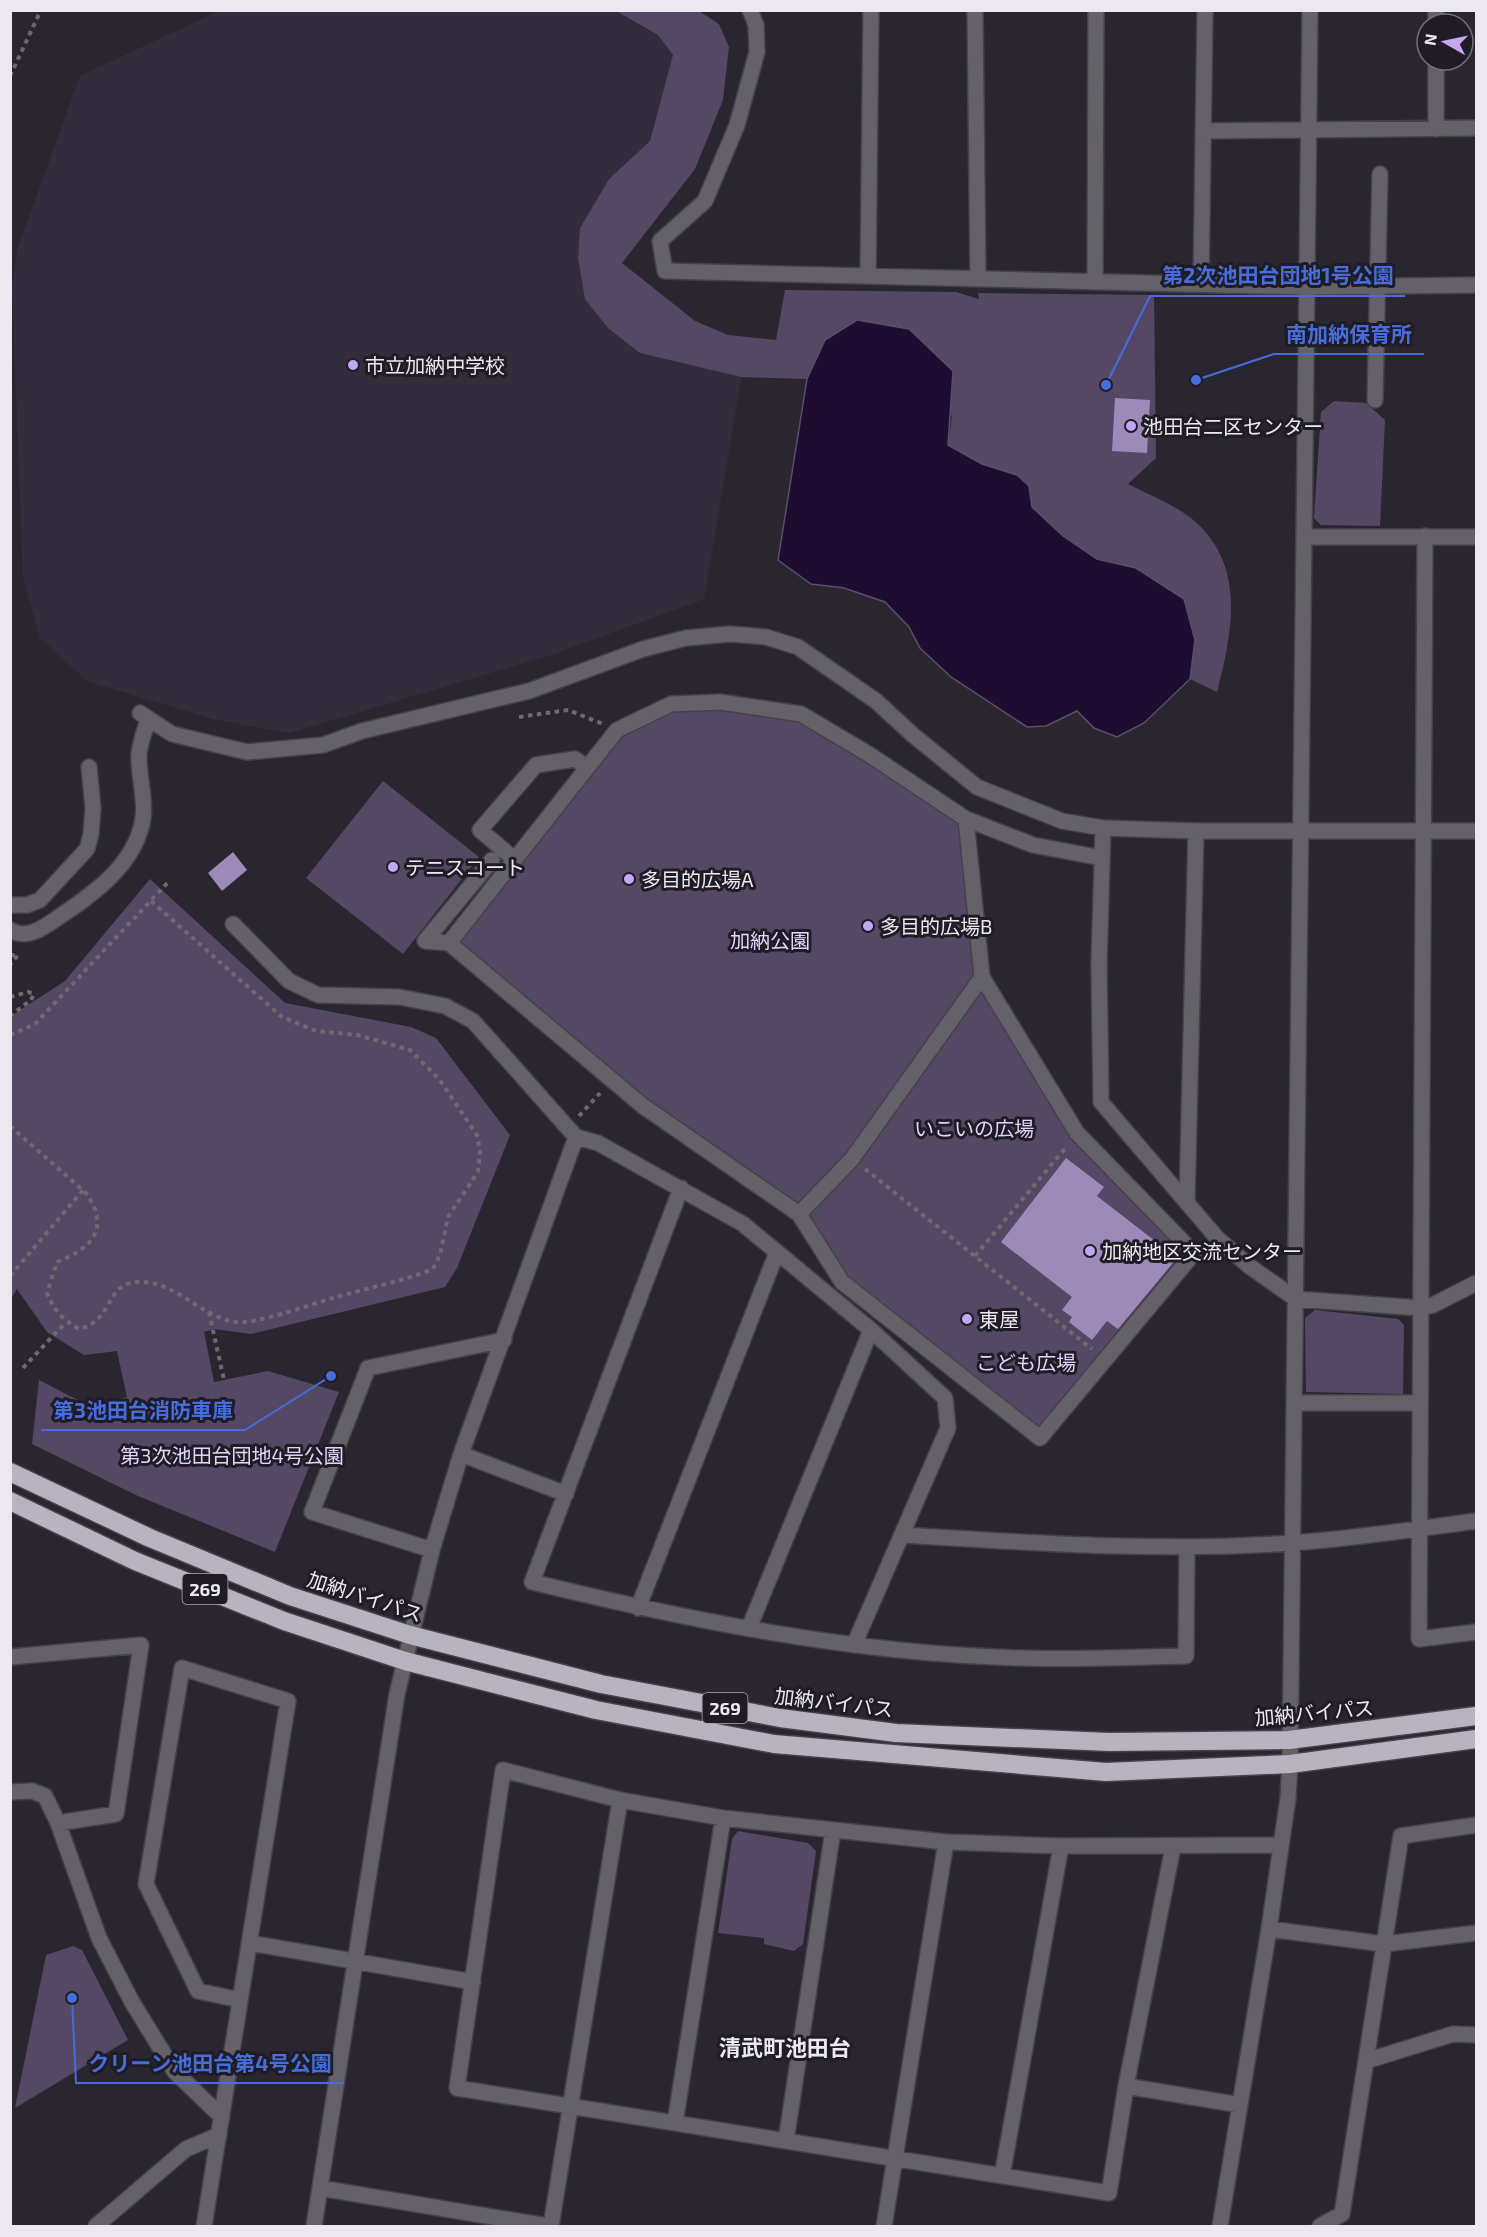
<svg xmlns="http://www.w3.org/2000/svg" width="1487" height="2237" viewBox="0 0 1487 2237" font-family="'Exo 2','Noto Sans JP',sans-serif">
<style>
.built{fill:#332c3d}
.green{fill:#544865}
.water{fill:#1e0c31;stroke:#5c4e6a;stroke-width:1.5}
.building{fill:#9d8ab9}
.lines{fill:none;stroke-linecap:round;stroke-linejoin:round}
.minor-casing{stroke:#45414b;stroke-width:18}
.highway-casing{stroke:#45414b;stroke-width:21}
.path{stroke:#6d6a72;stroke-width:4;stroke-dasharray:4.5 4.5;stroke-linecap:butt}
.minor{stroke:#646268;stroke-width:15}
.highway{stroke:#b8b3c1;stroke-width:18}
.poi-dot{fill:#c5a6f0;stroke:#201c26;stroke-width:2}
.labels{text-anchor:middle;dominant-baseline:central;stroke-width:6;stroke-linejoin:round;paint-order:stroke}
.shield{fill:#201c26;stroke:#aeabb3;stroke-width:1.5}
.shield-label{font-size:18px;font-weight:bold;fill:#ebe8ef}
.poi-label{font-size:20px;fill:#ebe8ef;stroke:#201c26;text-anchor:start}
.park-label{font-size:20px;fill:#e3d2fc;stroke:#201c26}
.street-label{font-size:20px;fill:#ebe8ef;stroke:#201c26}
.quarter-label{font-size:22px;font-weight:bold;fill:#ebe8ef;stroke:#201c26}
.leader{fill:none;stroke:#466ddd;stroke-width:2}
.callout-dot{fill:#466ddd;stroke:#201c26;stroke-width:2}
.callout-label{font-size:21px;text-anchor:middle;font-weight:bold;fill:#466ddd;stroke:#201c26;stroke-width:6;stroke-linejoin:round;paint-order:stroke}
</style>
<rect width="100%" height="100%" fill="#2a2630"/>
<path class="built" d="M219 11H616L658 35 673 55 674 92 650 141 609 179 580 228 578 258 640 353 741 377 704 599 551 655 289 733 213 719 87 681 40 638 23 577 12 288 18 247 80 76Z"/>
<path class="green" d="M616 11H699L719 24 729 47 723 100 695 169 622 263 695 321 728 335 776 340 785 290 956 292 979 299 978 293 1154 295 1156 458 1128 484C1151 496 1181 507 1200 526 1246 572 1231 637 1217 692L1190 679 1195 640 1136 568 1097 559 1063 536 1031 506 1029 486 1017 475 982 464 948 445 952 416 825 340 807 379 741 377 640 353 608 328 585 299 578 258 580 228 609 179 650 141 673 55 658 35Z
M1334 401 1366 403 1385 420 1380 526 1321 525 1314 518 1321 412Z
M671 704 801 714 966 819 982 977 1077 1133 1194 1253 1040 1438 842 1282 799 1214 643 1106 449 943 617 730Z
M383 781 479 857 403 954 306 878Z
M150 879 285 1003 411 1027 436 1038 510 1135 457 1268 445 1287 251 1334 214 1329 204 1332 214 1382 268 1371 339 1392 275 1552 138 1496 32 1444 39 1380 91 1407 127 1397 117 1351 84 1355 47 1332 17 1289 11 1299V1016L65 981Z
M1315 1310 1398 1319 1404 1325 1403 1394 1306 1392 1305 1318Z
M738 1831 808 1843 816 1851 803 1944 794 1951 764 1944V1938L718 1933 732 1839Z
M73 1946 82 1950 128 2040 15 2108 46 1955Z"/>
<path class="water" d="M857 320 909 329 953 371 948 445 982 464 1017 475 1029 486 1032 507 1063 536 1097 559 1136 568 1184 599 1195 640 1190 679 1144 723 1117 737 1094 728 1077 711 1046 726 1027 727 951 677 920 648 909 627 885 602 844 588 811 584 778 560 807 379 825 340Z"/>
<path class="building" d="M1115 398 1150 400 1147 453 1112 451Z
M233 852 247 870 222 891 208 873Z
M1066 1158 1104 1187 1097 1196 1177 1258 1118 1329 1107 1321 1092 1340 1069 1322 1072 1317 1062 1310 1072 1297 1001 1242Z"/>
<g class="lines">
<g class="minor-casing">
<path id="minor" d="M750 10 756 25 757 52 737 125 705 201 660 241 665 271 1307 287 1476 285
M975 10 978 279
M1436 24V10
M1436 129V60
M1203 131 1476 128
M868 276 871 10
M1095 282 1096 10
M1201 284 1205 10
M1375 400 1380 174
M1425 536 1419 1639 1476 1632
M1304 537H1476
M140 713 172 734 247 752 323 745 362 731 529 691 643 649 686 638 730 634 766 637 798 647 876 701 913 735 977 787 1062 821 1103 828 1196 831H1476
M966 819 982 977 1077 1133 1194 1253 1040 1438 842 1282 799 1214 643 1106 449 943 617 730 671 704 720 702 801 714 870 755 966 819 1033 845 1102 858
M1103 828 1099 964 1101 1102 1217 1238 1249 1266 1296 1299 1420 1308 1433 1305 1476 1283
M515 860 480 830 536 765 575 759 587 768
M10 905H27L40 900 87 849 91 834 93 808 89 767
M233 924 289 981 318 995 399 997 445 1006 473 1021 576 1137
M10 930C26 940 43 928 56 919 93 894 136 865 143 818 146 798 138 775 139 754 140 743 145 730 148 719
M449 943 425 941 492 860
M681 1188 532 1582C692 1621 856 1654 1022 1658 1076 1660 1131 1657 1186 1656L1187 1547
M1187 1201 1196 831
M799 1214 852 1159 982 977
M1294 1403H1419
M461 1454 566 1494
M903 1535C1032 1543 1162 1552 1291 1543 1353 1539 1415 1529 1476 1521
M432 1550 312 1512 368 1368 504 1340
M638 1608 777 1252
M749 1628 871 1330
M10 1657 141 1645 116 1814 58 1823
M10 1792 32 1791 45 1796 58 1823 99 1938 132 2002 175 2072 222 2117
M1173 1847 1126 2086 1109 2193 457 2088 503 1770 620 1800 723 1818 946 1842 1061 1846 1281 1845
M1269 1929 1384 1944 1476 1933
M250 1943 473 1982
M1366 2061 1453 2034 1476 2035
M1126 2086 1240 2105
M675 2123 723 1818
M786 2141 833 1830
M1002 2176 1061 1846
M320 2188 547 2226
M96 2226 186 2149 219 2135
M204 2226 288 1701 182 1668 146 1884 198 1991 240 2000
M314 2226 397 1694 432 1550 461 1454 576 1137 598 1143 743 1224 871 1330 945 1398 948 1428 854 1645
M551 2226 620 1800
M884 2226 946 1842
M1220 2226 1269 1929 1288 1798 1290 1764 1310 10
M1320 2226 1342 2214 1401 1836 1476 1825"/>
</g>
<g class="highway-casing">
<path id="highway" d="M10 1472 150 1538 290 1596 410 1635 601 1684 780 1718 896 1733 1109 1742 1289 1740 1476 1716
M10 1501 135 1561 284 1621 405 1661 596 1710 774 1744 1106 1772 1290 1764 1476 1739"/>
</g>
<path class="path" d="M10 76 41 10
M519 717 568 710 603 724
M10 955H18L10 965
M10 997 28 992 34 994 31 1000 10 1016
M10 1035 35 1024 170 880
M579 1116 600 1093
M10 1126 86 1193C111 1229 92 1248 57 1262L47 1293C54 1310 63 1320 79 1329 116 1320 103 1282 140 1282 175 1281 201 1317 236 1322 255 1325 311 1304 333 1298 367 1288 401 1282 433 1269L440 1255 448 1217 478 1172 480 1151 477 1135 439 1079 410 1050 358 1035 316 1031 282 1017 151 901
M865 1169 1092 1349
M975 1256 1067 1146
M10 1276 83 1190
M209 1312 224 1380
M23 1368 66 1322"/>
<use href="#minor" class="minor"/>
<use href="#highway" class="highway"/>
</g>
<g class="poi-dot">
<circle cx="353" cy="365" r="6"/>
<circle cx="1131" cy="426" r="6"/>
<circle cx="393" cy="867" r="6"/>
<circle cx="629" cy="879" r="6"/>
<circle cx="868" cy="926" r="6"/>
<circle cx="1090" cy="1251" r="6"/>
<circle cx="967" cy="1319" r="6"/>
</g>
<g class="labels">
<g class="shield">
<rect x="182.5" y="1574" width="45" height="30" rx="4.5"/>
<rect x="702.5" y="1693" width="45" height="30" rx="4.5"/>
</g>
<g class="shield-label">
<text x="205" y="1589">269</text>
<text x="725" y="1708">269</text>
</g>
<g class="poi-label">
<text x="365" y="365">市立加納中学校</text>
<text x="1143" y="426">池田台二区センター</text>
<text x="405" y="867">テニスコート</text>
<text x="641" y="879">多目的広場A</text>
<text x="880" y="926">多目的広場B</text>
<text x="1102" y="1251">加納地区交流センター</text>
<text x="979" y="1319">東屋</text>
</g>
<g class="park-label">
<text x="770" y="940">加納公園</text>
<text x="974" y="1128">いこいの広場</text>
<text x="1026" y="1362">こども広場</text>
<text x="232" y="1455">第3次池田台団地4号公園</text>
</g>
<g class="street-label">
<text transform="translate(365 1596) rotate(18)">加納バイパス</text>
<text transform="translate(834 1702) rotate(7)">加納バイパス</text>
<text transform="translate(1314 1712) rotate(-5)">加納バイパス</text>
</g>
<g class="quarter-label">
<text x="785" y="2047">清武町池田台</text>
</g>
</g>
<path class="leader" d="M1106 385L1150 296H1405M1196 380L1274 354H1424M331 1376L245 1430H41M72 1998L76 2083H344"/>
<g class="callout-dot">
<circle cx="1106" cy="385" r="6"/>
<circle cx="1196" cy="380" r="6"/>
<circle cx="331" cy="1376" r="6"/>
<circle cx="72" cy="1998" r="6"/>
</g>
<g class="callout-label">
<text x="1278" y="283">第2次池田台団地1号公園</text>
<text x="1349" y="342">南加納保育所</text>
<text x="143" y="1418">第3池田台消防車庫</text>
<text x="210" y="2071">クリーン池田台第4号公園</text>
</g>
<rect width="1487" height="2237" fill="none" stroke="#ebe8ef" stroke-width="24"/>
<g transform="translate(1445 42) rotate(279)"><circle r="28" fill="#201c26" stroke="#716e76" stroke-width="1.5"/>
<path d="M0-4.5L10 22L0 15L-10 22Z" fill="#c5a6f0"/>
<text y="-9" font-size="16" font-weight="bold" text-anchor="middle" fill="#ebe8ef">N</text>
</g>
</svg>
